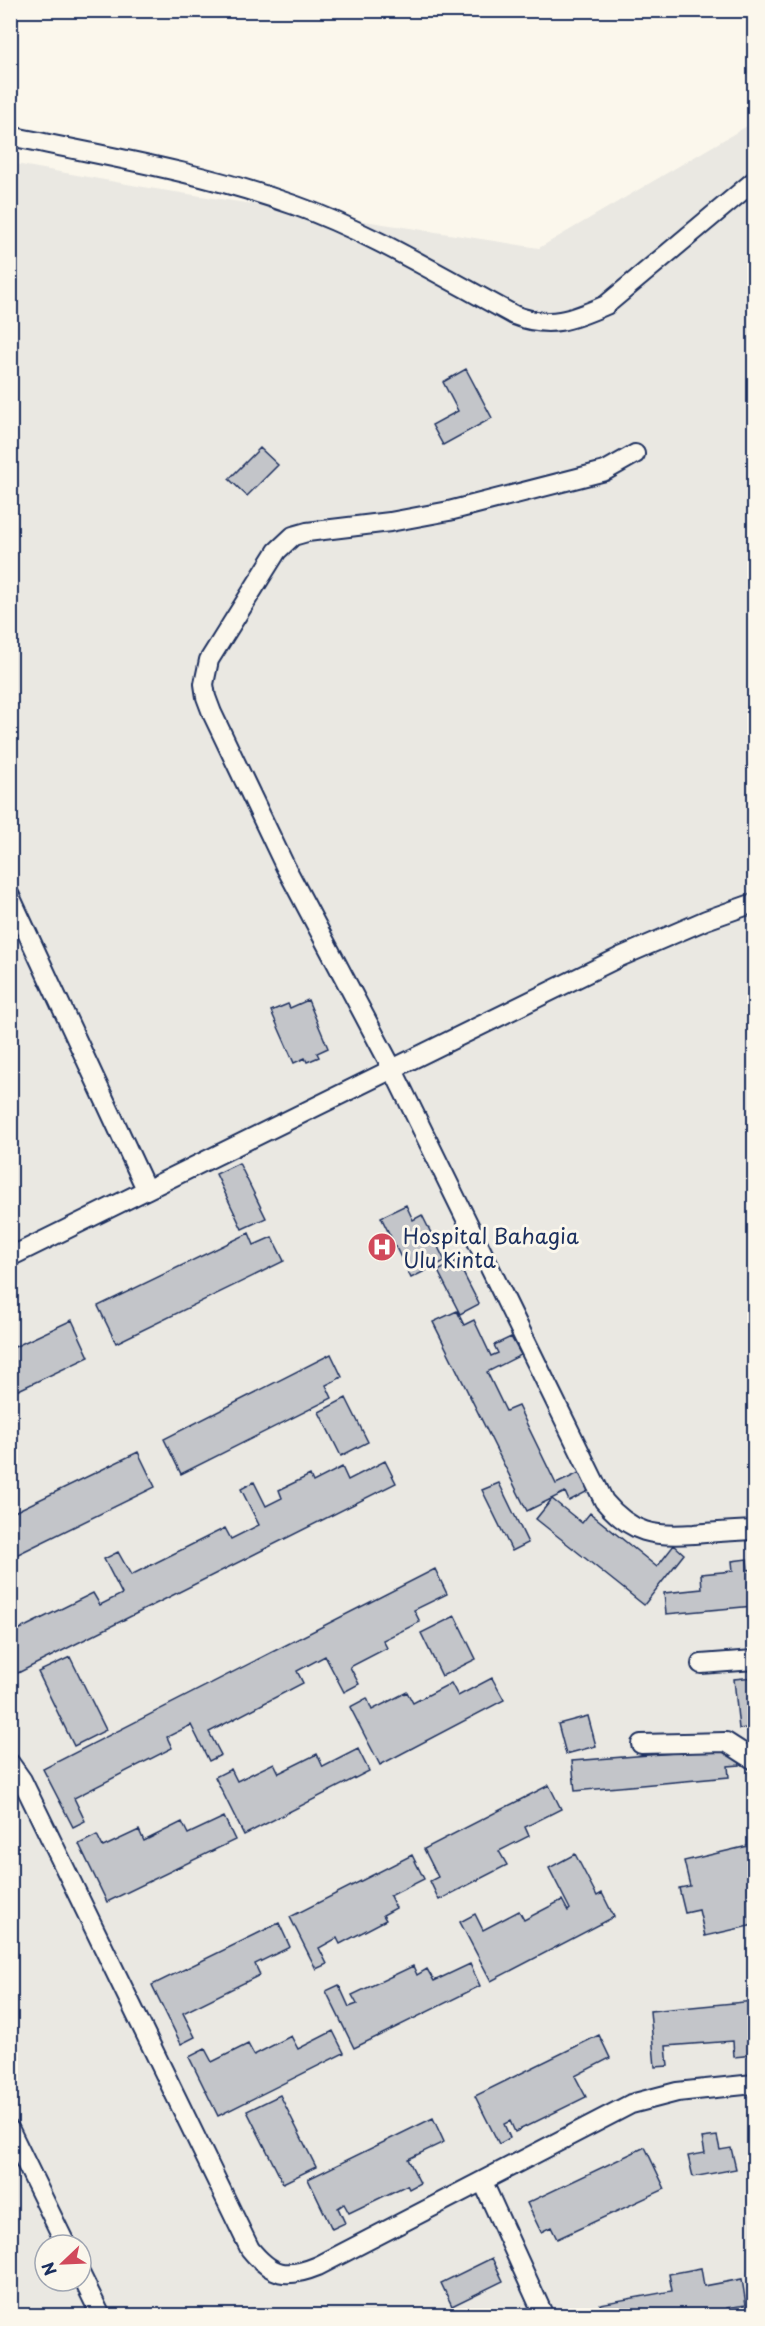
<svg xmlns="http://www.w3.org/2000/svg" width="765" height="2326" viewBox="0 0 765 2326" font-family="'Playpen Sans',sans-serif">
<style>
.built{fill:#eae8e2;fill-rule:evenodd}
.building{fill:#c3c5c9;stroke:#1b2f5e;stroke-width:1.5}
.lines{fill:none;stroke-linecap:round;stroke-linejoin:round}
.minor-casing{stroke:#1b2f5e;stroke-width:22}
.minor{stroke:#fbf7ec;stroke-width:18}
.labels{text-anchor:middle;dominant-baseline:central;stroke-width:6;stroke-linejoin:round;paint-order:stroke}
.poi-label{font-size:21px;fill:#1b2f5e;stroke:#fbf7ec;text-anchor:start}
</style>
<rect width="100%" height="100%" fill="#fbf7ec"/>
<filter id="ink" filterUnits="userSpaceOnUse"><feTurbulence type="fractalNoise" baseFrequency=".0167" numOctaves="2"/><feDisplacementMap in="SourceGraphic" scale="12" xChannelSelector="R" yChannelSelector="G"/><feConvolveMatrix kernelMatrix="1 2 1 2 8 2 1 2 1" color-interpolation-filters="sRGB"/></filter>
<g filter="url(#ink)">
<path class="built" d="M754 122V2315H11L10 163 149 188 539 248ZM45 2245H81V2281H45Z"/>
<path class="building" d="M466 369 492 418 443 445 432 425 458 411 443 382Z
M260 448 278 465 247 496 229 479Z
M308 1000 328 1048 317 1053 319 1057 307 1062 305 1058 294 1063 271 1011 288 1004 290 1008Z
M239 1163 266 1218 242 1229 216 1174Z
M406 1205 413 1220 422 1215 445 1261 411 1278 381 1217Z
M249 1233 254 1245 272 1237 284 1261 116 1343 98 1306Z
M457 1261 479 1304 460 1314 438 1271Z
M457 1311 464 1325 474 1320 491 1356 498 1353 494 1345 511 1337 521 1355 487 1372 506 1411 518 1406 556 1484 581 1472 590 1490 569 1501 565 1492 527 1511 433 1322Z
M72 1320 89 1357 10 1394V1349Z
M331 1354 342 1377 326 1385 332 1398 181 1474 164 1439Z
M346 1398 368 1442 341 1456 319 1412Z
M138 1452 155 1487 10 1558V1514Z
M385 1461 396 1483 10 1677V1634L93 1593 100 1605 122 1594 104 1559 118 1552 131 1575 225 1528 231 1539 259 1525 241 1489 254 1482 266 1506 282 1498 279 1490 310 1475 313 1482 342 1467 348 1480Z
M499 1483 528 1543 512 1551 482 1490Z
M552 1499 582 1523 590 1513 657 1567 674 1545 684 1554 644 1605 536 1519Z
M747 1559 748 1570 754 1569V1606L666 1614 664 1593 702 1589 701 1574 733 1571 732 1561Z
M435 1569 447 1594 414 1610 420 1622 383 1640 387 1648 350 1667 359 1684 344 1692 325 1656 297 1671 303 1683 209 1732 221 1755 209 1761 191 1725 167 1737 172 1748 74 1798 85 1821 73 1827 43 1769Z
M455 1616 476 1659 442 1676 421 1633Z
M70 1657 106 1730 74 1746 38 1672Z
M754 1677V1727L739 1729 734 1679Z
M492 1678 504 1700 380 1765 350 1707 367 1698 372 1710 407 1692 413 1703 451 1683 458 1696Z
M588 1716 596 1746 566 1754 558 1724Z
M358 1749 369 1771 244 1835 215 1777 231 1769 237 1781 274 1763 279 1773 317 1754 323 1767Z
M726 1749 738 1751 740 1765 728 1766 729 1777 575 1791 572 1761Z
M549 1785 561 1809 525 1827 529 1836 499 1851 507 1865 439 1900 430 1881 438 1877 424 1849Z
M224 1817 235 1840 107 1902 79 1844 97 1835 103 1847 139 1830 144 1841 182 1822 188 1834Z
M748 1846 754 1872V1925L705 1936 699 1910 685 1913 679 1888 690 1886 684 1861Z
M575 1854 597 1896 602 1893 614 1917 491 1981 460 1922 475 1914 483 1930 519 1911 524 1920 562 1900 568 1911 570 1909 549 1868Z
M412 1855 424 1879 390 1896 396 1908 383 1915 386 1920 340 1944 337 1938 319 1948 327 1964 316 1969 290 1917Z
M279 1923 290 1947 255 1964 260 1975 183 2013 195 2037 181 2044 152 1985Z
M470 1964 480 1986 354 2048 326 1991 339 1985 349 2007 357 2004 352 1995 413 1966 417 1975 427 1969 434 1981Z
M754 2001V2055L734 2057 733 2041 666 2046 668 2066 655 2067 650 2011Z
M333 2031 344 2053 218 2116 189 2057 205 2049 212 2062 248 2044 254 2055 291 2036 298 2049Z
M599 2035 610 2058 575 2076 586 2097 515 2132 510 2121 504 2124 510 2138 499 2144 475 2096Z
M280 2095 316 2167 283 2183 247 2111Z
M433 2118 444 2142 408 2159 420 2183 409 2189 407 2185 349 2213 344 2204 338 2208 345 2223 332 2229 308 2179Z
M717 2136 720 2150 731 2148 736 2169 693 2177 688 2156 705 2153 702 2138Z
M645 2147 665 2189 557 2239 551 2227 541 2232 527 2203Z
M492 2258 503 2281 452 2306 441 2283Z
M701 2268 704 2286 742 2279 746 2305 727 2308 728 2316H602L600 2304 672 2291 669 2274Z"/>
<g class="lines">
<g class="minor-casing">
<path id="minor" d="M10 136C105 156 202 172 294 205 368 231 443 277 514 315 549 329 572 320 606 305L754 181
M635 454 605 471 449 511 390 522 307 532 293 536 277 551 209 660 204 684 206 697 212 713 285 866 393 1070 604 1501C632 1534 654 1537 694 1534 714 1532 734 1531 754 1530
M10 896 146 1189
M10 1257 620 957 706 920 754 903
M701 1664 754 1660
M641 1744 726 1742 754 1760
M10 1763 22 1780 250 2249C272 2276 286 2279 318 2266L631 2104 677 2092 754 2084
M10 2130 66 2245
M483 2182 544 2316
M81 2275 101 2316"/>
</g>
<use href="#minor" class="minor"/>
</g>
</g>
<defs>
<g id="hospital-disc" transform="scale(1.5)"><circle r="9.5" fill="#d1495b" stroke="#fbf7ec"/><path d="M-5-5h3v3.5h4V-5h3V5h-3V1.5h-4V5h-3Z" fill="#fff"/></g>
</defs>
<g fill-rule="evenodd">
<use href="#hospital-disc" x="382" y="1247"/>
</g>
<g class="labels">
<g class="poi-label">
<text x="403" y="1235">Hospital Bahagia<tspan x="403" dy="24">Ulu Kinta</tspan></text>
</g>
</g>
<rect width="765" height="2326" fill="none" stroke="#fbf7ec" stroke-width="36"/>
<rect x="18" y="18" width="729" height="2290" fill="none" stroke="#1b2f5e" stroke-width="2" filter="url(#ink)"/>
<g transform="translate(63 2263) rotate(247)"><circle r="28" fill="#fbf7ec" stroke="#a1a7b3" stroke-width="1.5"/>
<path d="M0-4.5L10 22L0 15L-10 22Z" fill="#d1495b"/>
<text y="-9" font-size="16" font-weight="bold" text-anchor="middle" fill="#1b2f5e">N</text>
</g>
</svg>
